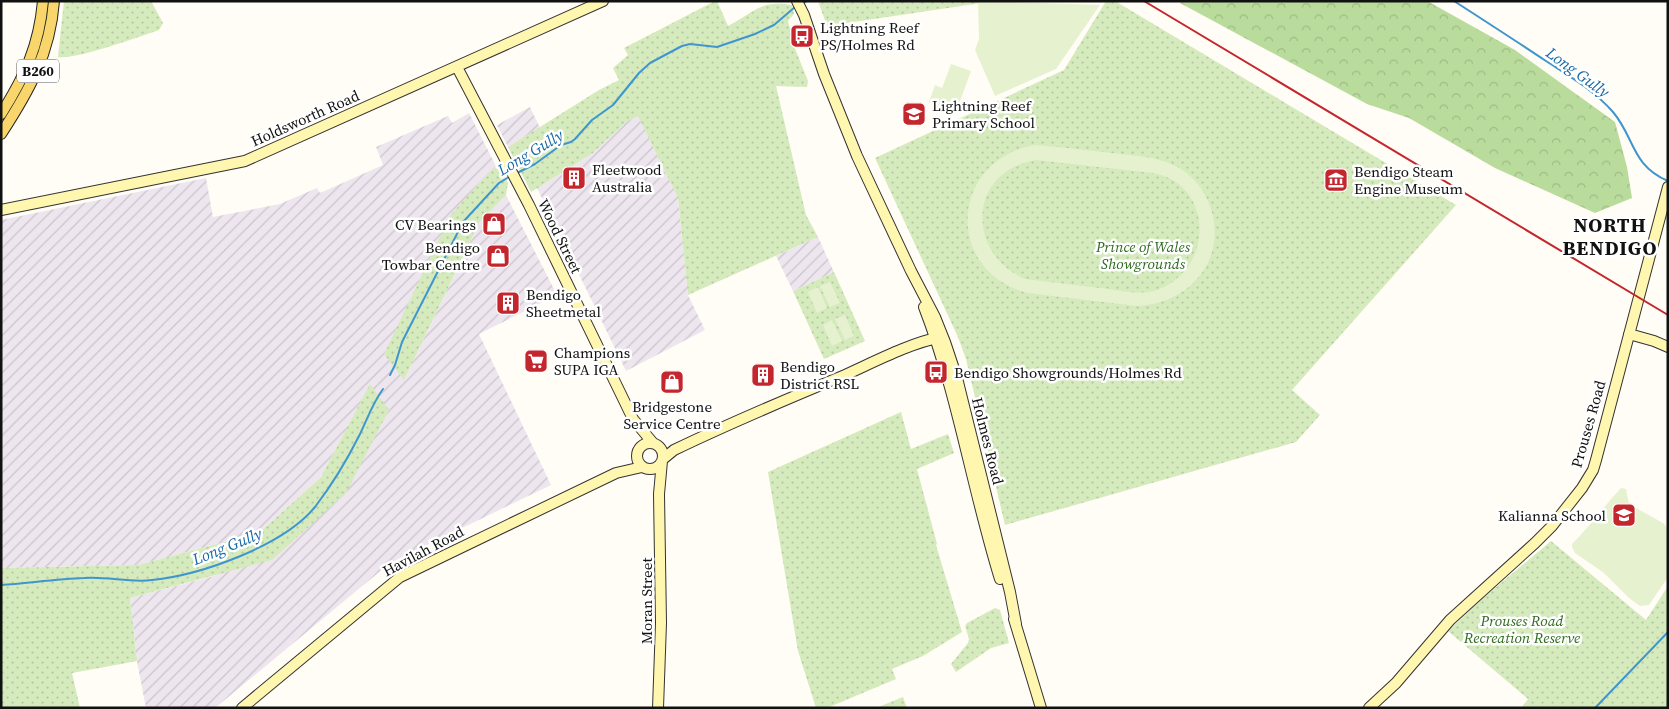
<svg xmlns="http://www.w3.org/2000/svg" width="1669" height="709" viewBox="0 0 1669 709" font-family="'Source Serif 4',serif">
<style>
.industrial{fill:url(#industrial-furrows)}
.green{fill:url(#green-dots)}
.forest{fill:url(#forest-crowns)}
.pitch{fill:#e6f2cf;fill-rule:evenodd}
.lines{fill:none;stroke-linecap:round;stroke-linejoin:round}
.stream{stroke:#3f96cf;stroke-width:2}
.secondary-casing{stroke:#333;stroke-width:12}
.primary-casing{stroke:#222;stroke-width:12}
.secondary{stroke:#fff6b0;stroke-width:10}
.primary{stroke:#f9d66b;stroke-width:10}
.rail{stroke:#c4262e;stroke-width:2}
.labels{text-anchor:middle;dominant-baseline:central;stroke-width:5;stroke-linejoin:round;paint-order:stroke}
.shield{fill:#fff;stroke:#585858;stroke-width:1}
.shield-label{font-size:14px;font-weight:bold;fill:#111}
.poi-label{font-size:15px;fill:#111;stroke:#fff;text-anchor:start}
.street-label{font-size:15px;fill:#111;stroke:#fff}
.park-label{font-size:15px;font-style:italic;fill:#2f6b1f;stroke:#fff}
.water-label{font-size:16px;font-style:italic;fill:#1768a6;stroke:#fff}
.district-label{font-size:20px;font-weight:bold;letter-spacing:1px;fill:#111;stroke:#fff}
</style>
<defs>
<pattern id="industrial-furrows" width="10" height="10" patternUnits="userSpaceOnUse" patternTransform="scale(1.25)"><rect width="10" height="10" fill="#eee6ef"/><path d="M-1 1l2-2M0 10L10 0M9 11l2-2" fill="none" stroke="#cbc4cc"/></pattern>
<pattern id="green-dots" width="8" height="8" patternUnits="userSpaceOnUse" patternTransform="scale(1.25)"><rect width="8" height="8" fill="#d5ebbd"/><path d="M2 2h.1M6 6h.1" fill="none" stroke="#b6c8a1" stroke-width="1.8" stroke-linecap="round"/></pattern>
<pattern id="forest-crowns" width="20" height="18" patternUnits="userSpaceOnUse" patternTransform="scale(1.25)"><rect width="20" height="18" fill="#b9dc9c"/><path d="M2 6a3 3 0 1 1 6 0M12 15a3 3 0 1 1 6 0" fill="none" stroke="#9ebc85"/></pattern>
</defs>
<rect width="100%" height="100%" fill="#fffdf5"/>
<path class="industrial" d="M530 107 540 128 508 147 497 125Z
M469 113 497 168 495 167 477 185 404 380 480 221 506 195 557 295 479 334 551 485 390 563 215 708H146L137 662 130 598 214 576 346 493 370 385 321 477 259 533 138 565 1 568V220L206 178 213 217 280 204 317 188 320 193 383 165 376 147 448 116 452 123Z
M638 115 678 198 688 295 705 330 626 371 537 188 593 153 626 122Z
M818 237 834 272 793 291 776 256Z"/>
<path class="green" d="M64 1H151L163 23 159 30C138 37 76 60 58 57Z
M715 1H717L728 26C754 12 760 0 792 5L794 14 788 21 794 46 808 81 807 87 776 86 806 215 818 237 688 295 678 198 638 116 626 122 593 153 531 192 508 147 599 90 619 80 613 68 628 55 624 48Z
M818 1H1023L988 2 827 26Z
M1106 1H1115L1456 205 1292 390 1320 415 1296 442 1005 525 966 359 958 337 875 158 1064 70Z
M495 167 502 171 508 183 506 195 480 221 404 380 384 354 450 216 477 185Z
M834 272 865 341 824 359 793 291Z
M370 384 389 410 346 493 272 560 130 598 137 661 72 673 80 708H1V568L138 565 259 533 321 477Z
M901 412 911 449 948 434 954 453 917 469 937 544 936 545 962 632 923 656 892 669 896 679 827 708H816L798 651 768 472Z
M1551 541 1646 620 1668 586 1667 708H1521L1528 699 1448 631 1483 598Z
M995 608 1000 610 1009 643 991 648 956 672 951 664 968 643 969 639 965 626 967 623Z
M903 697 907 708H876Z"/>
<path class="forest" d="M1180 1 1429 2 1515 50 1615 122 1627 167 1632 198 1595 213 1495 168 1409 118 1367 104 1180 3Z"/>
<path class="pitch" d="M978 1H983L1100 5 1056 69 995 96 975 50 979 39Z
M951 64 971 71 956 112 929 102 935 85 942 88Z
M1035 145C1061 147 1086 150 1111 153 1135 156 1160 156 1181 169 1217 192 1227 246 1197 279 1182 296 1160 305 1137 306L1028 293C944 272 949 160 1035 145ZM1036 160 1153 173C1214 184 1215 269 1157 290 1139 296 1119 290 1100 288 1075 285 1050 282 1025 279 965 253 968 171 1036 160Z
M830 282 840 303 830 307 820 286Z
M818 287 827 308 817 313 808 292Z
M845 315 854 336 845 340 835 319Z
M832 320 842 341 832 346 823 325Z
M1621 488 1626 489 1629 504 1663 523 1668 528V577L1649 605 1640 606 1629 598 1604 573 1575 553 1572 547V544C1590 526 1604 506 1621 488Z"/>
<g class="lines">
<path class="stream" d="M1454 1C1485 21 1516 41 1546 61 1569 76 1595 91 1613 112 1635 138 1631 165 1668 181
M802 4 807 1
M517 163 529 166
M515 174 535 164 561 145 571 142 575 139 592 120 613 105 639 73 650 63 682 46 690 44 717 47 755 34 774 25 795 7
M390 375 395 365 402 342 463 222 499 183 509 177
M1 585C29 583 57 579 84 578 107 576 130 583 152 580 201 575 283 546 315 507 331 486 347 460 359 436 367 420 372 404 383 389
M1595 708 1668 632"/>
<g class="secondary-casing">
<path id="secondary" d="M797 1 804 15 824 74 857 156 911 271 935 317 945 342 957 378 1010 592 1016 624
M457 67 529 205 633 419 653 443
M1 210 245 161 603 1
M924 307C958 395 972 489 1000 579
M1629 334 1654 341 1668 347
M637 456a13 13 0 1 1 26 0a13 13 0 1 1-26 0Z
M663 459 674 450C730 423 787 399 845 375 874 362 910 343 941 337
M1014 619 1041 708
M242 708 400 577 616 473 642 467
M658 708 661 623 659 494 662 461
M1369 708 1396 683 1450 620 1535 543 1552 526 1582 488 1593 470 1596 460 1668 187"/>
</g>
<g class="primary-casing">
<path id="primary" d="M1 114C25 76 39 46 43 1
M1 134C29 91 50 54 54 1"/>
</g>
<use href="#secondary" class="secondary"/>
<use href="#primary" class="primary"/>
<path class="rail" d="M1144 1 1668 315"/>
</g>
<defs>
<g id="bus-square" transform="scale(1.25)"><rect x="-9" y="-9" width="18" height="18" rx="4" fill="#c4262e" stroke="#fff"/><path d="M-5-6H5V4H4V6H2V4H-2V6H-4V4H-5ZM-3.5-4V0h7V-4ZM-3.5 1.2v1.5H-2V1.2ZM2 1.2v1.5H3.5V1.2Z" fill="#fff"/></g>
<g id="school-square" transform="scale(1.25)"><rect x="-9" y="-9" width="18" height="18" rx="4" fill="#c4262e" stroke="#fff"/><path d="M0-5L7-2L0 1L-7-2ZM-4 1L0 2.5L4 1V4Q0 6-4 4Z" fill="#fff"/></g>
<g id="building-square" transform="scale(1.25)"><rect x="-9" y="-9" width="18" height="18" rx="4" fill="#c4262e" stroke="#fff"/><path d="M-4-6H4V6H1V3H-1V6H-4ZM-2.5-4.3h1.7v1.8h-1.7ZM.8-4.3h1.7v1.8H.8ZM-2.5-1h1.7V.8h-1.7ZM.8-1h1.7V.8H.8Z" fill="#fff"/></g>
<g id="museum-square" transform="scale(1.25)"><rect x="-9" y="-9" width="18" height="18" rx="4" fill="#c4262e" stroke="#fff"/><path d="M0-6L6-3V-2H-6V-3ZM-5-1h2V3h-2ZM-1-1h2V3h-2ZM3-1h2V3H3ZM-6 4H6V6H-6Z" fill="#fff"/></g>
<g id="shop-square" transform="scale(1.25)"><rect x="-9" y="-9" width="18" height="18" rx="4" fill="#c4262e" stroke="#fff"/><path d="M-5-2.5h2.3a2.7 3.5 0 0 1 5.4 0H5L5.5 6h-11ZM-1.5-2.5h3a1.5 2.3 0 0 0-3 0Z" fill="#fff"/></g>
<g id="supermarket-square" transform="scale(1.25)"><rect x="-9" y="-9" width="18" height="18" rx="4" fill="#c4262e" stroke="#fff"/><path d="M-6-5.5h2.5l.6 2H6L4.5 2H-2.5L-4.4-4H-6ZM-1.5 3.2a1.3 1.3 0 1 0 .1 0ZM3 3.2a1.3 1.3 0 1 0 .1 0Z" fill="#fff"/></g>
</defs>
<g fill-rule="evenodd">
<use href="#bus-square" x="802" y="36"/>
<use href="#school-square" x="914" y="114"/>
<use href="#building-square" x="574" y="178"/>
<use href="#museum-square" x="1336" y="180"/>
<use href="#shop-square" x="494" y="224"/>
<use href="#shop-square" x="498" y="256"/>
<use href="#building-square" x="508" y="303"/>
<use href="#supermarket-square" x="536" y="361"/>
<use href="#bus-square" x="936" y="372"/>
<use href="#building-square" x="763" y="375"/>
<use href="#shop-square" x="672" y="382"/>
<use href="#school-square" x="1624" y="515"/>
</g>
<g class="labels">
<rect class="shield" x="17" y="59.5" width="42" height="23" rx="4"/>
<g class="shield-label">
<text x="38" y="71">B260</text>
</g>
<g class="poi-label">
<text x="820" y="27">Lightning Reef<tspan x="820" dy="17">PS/Holmes Rd</tspan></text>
<text x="932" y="105">Lightning Reef<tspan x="932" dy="17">Primary School</tspan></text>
<text x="592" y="169">Fleetwood<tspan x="592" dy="17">Australia</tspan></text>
<text x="1354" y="171">Bendigo Steam<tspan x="1354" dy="17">Engine Museum</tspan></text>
<text x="476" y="224" text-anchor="end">CV Bearings</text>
<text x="480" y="247" text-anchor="end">Bendigo<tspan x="480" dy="17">Towbar Centre</tspan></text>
<text x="526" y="294">Bendigo<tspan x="526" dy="17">Sheetmetal</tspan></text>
<text x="554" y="352">Champions<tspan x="554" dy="17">SUPA IGA</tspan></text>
<text x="780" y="366">Bendigo<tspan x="780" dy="17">District RSL</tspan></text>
<text x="954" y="372">Bendigo Showgrounds/Holmes Rd</text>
<text x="672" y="406" text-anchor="middle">Bridgestone<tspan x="672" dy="17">Service Centre</tspan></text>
<text x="1606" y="515" text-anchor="end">Kalianna School</text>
</g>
<g class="street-label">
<text transform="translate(305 118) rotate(-24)">Holdsworth Road</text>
<text transform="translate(560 236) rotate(64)">Wood Street</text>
<text transform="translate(1588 424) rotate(-74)">Prouses Road</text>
<text transform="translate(988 441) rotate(76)">Holmes Road</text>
<text transform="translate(423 551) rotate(-28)">Havilah Road</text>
<text transform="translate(646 601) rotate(-90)">Moran Street</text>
</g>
<g class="park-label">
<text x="1143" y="246">Prince of Wales<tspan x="1143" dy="17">Showgrounds</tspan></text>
<text x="1522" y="620">Prouses Road<tspan x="1522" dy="17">Recreation Reserve</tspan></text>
</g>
<g class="water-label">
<text transform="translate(1578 72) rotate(36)">Long Gully</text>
<text transform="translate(530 152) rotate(-31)">Long Gully</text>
<text transform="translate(227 546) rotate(-22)">Long Gully</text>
</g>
<g class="district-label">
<text x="1610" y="225">NORTH<tspan x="1610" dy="23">BENDIGO</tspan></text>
</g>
</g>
<rect width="1669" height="709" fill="none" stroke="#111111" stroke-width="5"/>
</svg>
